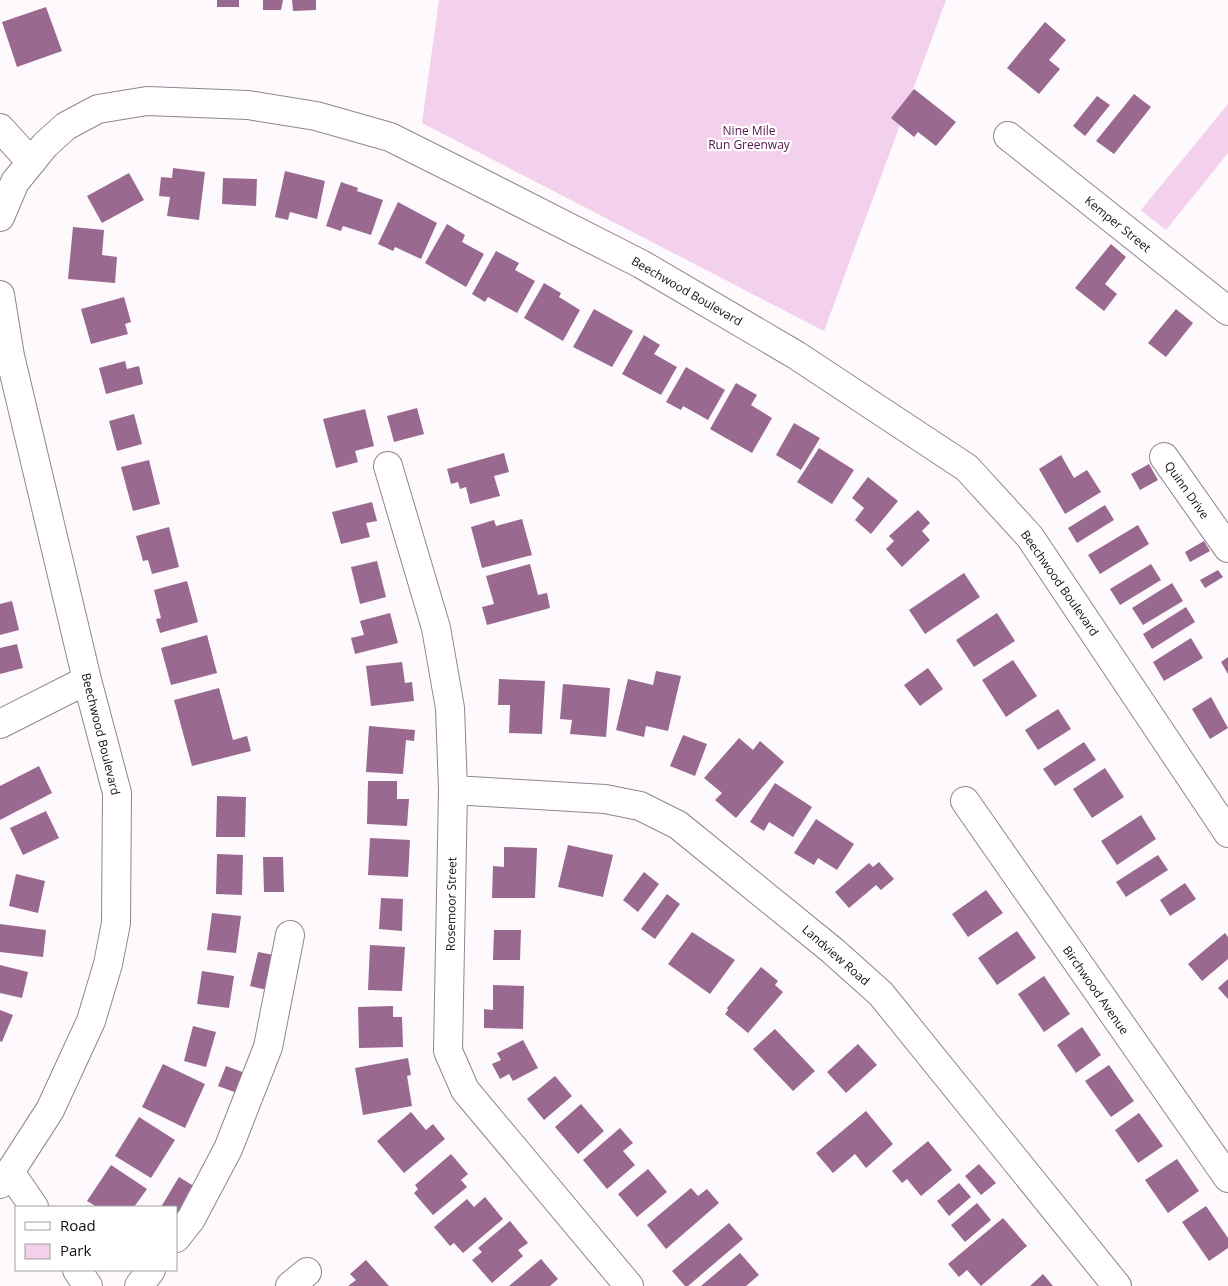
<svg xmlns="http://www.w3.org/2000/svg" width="1228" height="1286" viewBox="0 0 1228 1286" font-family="'Open Sans',sans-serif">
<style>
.green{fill:#f3d0eb}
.building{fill:#996990}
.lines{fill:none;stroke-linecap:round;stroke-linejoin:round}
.minor-casing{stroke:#948391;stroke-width:30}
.minor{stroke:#fff;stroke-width:28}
.labels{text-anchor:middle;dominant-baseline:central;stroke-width:4.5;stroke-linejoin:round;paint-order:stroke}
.park-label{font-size:12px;fill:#52164a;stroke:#fff}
.street-label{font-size:12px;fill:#150e13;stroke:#fff}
</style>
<rect width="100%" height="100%" fill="#fdf9fc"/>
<path class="green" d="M439 0H946L824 331 422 123Z
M1228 104V153L1166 230 1141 210Z"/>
<path class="building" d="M217 0H239V7H217Z
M263 0H283L281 10H263Z
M292 0H316V10L293 11Z
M46 7 62 51 17 67 2 22Z
M1045 22 1066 40 1049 60 1060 69 1039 94 1007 68Z
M914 89 956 122 936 146 918 132 914 137 891 118Z
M1134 94 1151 107 1114 154 1096 141Z
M1097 96 1110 105 1085 136 1073 126Z
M173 168 205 172 199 220 167 216 170 197 159 196 161 177 172 178Z
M285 171 325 181 317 219 290 212 288 220 275 217Z
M129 173 144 200 102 223 87 196Z
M223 178 257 179 256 206 222 204Z
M341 182 358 188 357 191 383 200 371 235 343 226 341 231 326 226Z
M398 202 437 223 421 259 395 247 393 251 378 244Z
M447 224 465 235 462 242 484 254 466 287 425 263Z
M73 227 104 230 102 255 117 257 115 283 68 279Z
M1111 244 1126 257 1105 284 1117 294 1104 311 1075 288Z
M496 251 519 263 515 270 535 281 517 313 488 297 485 302 472 294Z
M544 283 561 293 559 297 580 310 563 341 524 318Z
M124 297 131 322 125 324 128 334 91 344 81 309Z
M594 309 633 331 612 367 573 347Z
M1176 309 1193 323 1166 357 1148 343Z
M644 335 660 345 654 354 677 367 661 395 622 374Z
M125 361 127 369 139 366 143 384 106 394 99 368Z
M686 367 725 390 708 420 683 406 681 410 666 402Z
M736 383 757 395 751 405 772 418 752 453 710 429Z
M417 408 424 434 394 442 387 416Z
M365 409 374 446 355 451 358 462 336 468 323 419Z
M134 414 142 444 117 451 109 421Z
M794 423 820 438 801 470 776 455Z
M819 448 854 470 832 504 797 482Z
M504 453 509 472 494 476 500 496 470 504 466 487 460 489 458 482 451 484 447 469Z
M1061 455 1074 478 1087 470 1101 492 1065 514 1039 469Z
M149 460 160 504 133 511 121 467Z
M1149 464 1158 480 1140 490 1131 474Z
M868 477 898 501 871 534 855 520 864 508 852 498Z
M372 502 377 521 366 523 370 537 341 544 332 512Z
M1105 505 1114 520 1077 543 1068 528Z
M918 510 930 523 922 531 930 540 902 567 886 549 894 541 889 536Z
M522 519 532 555 482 568 471 527 494 520 496 526Z
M1138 525 1149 544 1100 574 1088 555Z
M169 527 179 567 152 574 148 560 143 561 136 536Z
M1204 541 1210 551 1190 562 1185 552Z
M377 561 386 597 360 604 351 567Z
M530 564 538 595 547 593 550 608 487 625 482 607 494 604 486 576Z
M1151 564 1161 580 1120 605 1110 589Z
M1218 570 1223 577 1205 588 1200 580Z
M964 573 980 597 925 634 909 610Z
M187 581 198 622 160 633 156 619 161 618 154 590Z
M1172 583 1183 601 1143 625 1132 608Z
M12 601 19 630 0 635V604Z
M1186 607 1195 622 1152 649 1143 634Z
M390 613 398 643 355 654 351 638 364 635 360 621Z
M997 613 1015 641 974 667 956 640Z
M207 635 217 673 171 685 161 648Z
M1191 638 1203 658 1164 681 1153 662Z
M17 644 23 668 0 674V648Z
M1228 657V674L1221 662Z
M1013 660 1037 696 1006 717 982 680Z
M402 662 405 683 412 682 414 701 371 706 366 666Z
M928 668 943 689 920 706 904 685Z
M656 671 681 676 668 731 646 726 644 737 616 730 628 679 653 685Z
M499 679 545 681 542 734 509 733 510 705H498Z
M563 684 610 688 606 737 570 734 572 720 560 719Z
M219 688 233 740 247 736 251 751 192 766 174 700Z
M1211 697 1228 728 1210 739 1192 709Z
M1058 709 1071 729 1038 750 1025 730Z
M369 726 415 730 414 741 406 740 403 774 366 772Z
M683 735 707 744 695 776 670 766Z
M739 738 753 750 760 741 784 762 736 818 715 800 722 793 704 778Z
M1084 742 1096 760 1055 786 1043 769Z
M39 766 52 793 0 820V786Z
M1105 768 1124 797 1092 818 1073 789Z
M368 781H397V799H409L407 826 367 824Z
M775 783 812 807 793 837 769 822 764 831 750 822Z
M217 796 246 797 245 837H216Z
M46 811 59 838 23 855 10 828Z
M1141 815 1156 839 1117 865 1101 841Z
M816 819 854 844 837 870 818 858 814 865 794 853Z
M370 838 410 840 408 877 368 875Z
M568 845 613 855 603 897 558 887Z
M504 847 537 848 535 898H492L493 866 504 867Z
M217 854 243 855 242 895 216 894Z
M1158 855 1168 870 1126 897 1116 882Z
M263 857H283L284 892H264Z
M879 862 894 879 881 890 876 885 849 908 835 892 869 863 873 867Z
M644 872 659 884 638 912 623 900Z
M16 874 45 881 38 913 9 906Z
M1185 883 1196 899 1170 916 1160 900Z
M986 890 1003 913 968 937 952 914Z
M667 894 680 904 655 939 641 929Z
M381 898 403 899 402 931 379 929Z
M212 913 241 916 236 953 207 950Z
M0 924 46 930 43 957 0 952Z
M494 930H521L520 960H493Z
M1017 931 1036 958 997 985 978 958Z
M692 932 735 960 710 994 668 964Z
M1225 933 1228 937V959L1202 981 1188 964Z
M370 945 405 947 402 991 368 990Z
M258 952 274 955 267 990 250 986Z
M0 965 28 972 22 998 0 993Z
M761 967 778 981 775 985 783 992 748 1033 725 1014 728 1010 727 1008Z
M202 971 234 976 229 1008 197 1004Z
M1044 976 1070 1014 1044 1032 1018 994Z
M1228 979V999L1218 988Z
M493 985 524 986 523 1029 484 1028V1009L493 1010Z
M393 1006V1017H402L403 1047 359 1048 358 1007Z
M0 1010 13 1015 2 1042 0 1041Z
M193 1026 216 1032 206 1067 184 1061Z
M1082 1027 1101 1055 1076 1073 1057 1045Z
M775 1029 815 1071 793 1091 753 1049Z
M523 1040 538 1068 513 1081 509 1074 500 1079 492 1064 501 1060 497 1053Z
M858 1044 877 1065 846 1093 827 1072Z
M408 1058 411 1075 407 1076 412 1106 363 1115 355 1068Z
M163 1064 205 1084 185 1128 142 1107Z
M1109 1065 1134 1101 1111 1117 1085 1081Z
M226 1066 245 1073 237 1093 218 1086Z
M555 1076 572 1096 544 1120 527 1099Z
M581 1104 604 1131 578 1154 555 1127Z
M866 1111 893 1144 866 1168 855 1154 833 1173 816 1153Z
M411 1112 426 1130 433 1124 445 1139 404 1173 377 1141Z
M1139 1113 1163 1146 1138 1163 1115 1130Z
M139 1117 175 1140 151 1178 115 1156Z
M620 1128 633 1143 623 1151 635 1165 607 1189 583 1160Z
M928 1141 952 1170 921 1196 907 1179 902 1183 892 1171Z
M451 1154 468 1174 461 1180 467 1187 433 1215 414 1193 418 1189 415 1185Z
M1177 1159 1199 1191 1168 1213 1145 1180Z
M979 1164 996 1183 981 1195 965 1176Z
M111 1165 147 1189 134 1207H97L87 1201Z
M648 1169 667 1192 637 1217 618 1194Z
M179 1177 197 1188 176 1222V1207H161Z
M959 1183 971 1197 949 1216 937 1201Z
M691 1188 698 1196 707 1189 719 1203 666 1249 647 1225Z
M485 1197 503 1219 463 1253 454 1243 450 1246 434 1227 467 1199 474 1207Z
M977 1203 991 1220 965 1242 951 1225Z
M1206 1206 1228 1238V1248L1209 1261 1182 1222Z
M1003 1218 1027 1246 981 1286 967 1270 959 1277 948 1264Z
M510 1221 528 1243 518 1250 523 1256 492 1283 472 1260 482 1252 478 1248Z
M729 1223 743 1239 688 1286H685L672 1271Z
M740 1253 759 1275 746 1286H701Z
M541 1259 558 1279 550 1286H509Z
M366 1260 389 1286H348L356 1280 350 1274Z
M1043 1274 1053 1286H1030Z"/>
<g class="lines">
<g class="minor-casing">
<path id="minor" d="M0 128 31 162
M1008 136 1228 311
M0 217 15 182 45 145 66 126 98 109 147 101 248 105 316 116 390 137 466 175 641 264 796 355 967 468 1030 537 1228 833
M0 295 10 356 87 680 117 793 116 923 108 964 91 1021 50 1110 10 1172 0 1184
M1164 457 1228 548
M388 466 436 628 450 708 453 790 448 1051 465 1090 629 1286
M0 724 87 680
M453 790 605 799 640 806 678 825 833 951 881 994 1117 1286
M965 801 1228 1178
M10 1172 34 1207
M176 1238 191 1219 228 1149 268 1047 290 935
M77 1270 88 1286
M139 1286 151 1270
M290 1286 307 1272"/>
</g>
<use href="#minor" class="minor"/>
</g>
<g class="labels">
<g class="park-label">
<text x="749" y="130">Nine Mile<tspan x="749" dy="14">Run Greenway</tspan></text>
</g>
<g class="street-label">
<text transform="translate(1118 224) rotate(39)">Kemper Street</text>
<text transform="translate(687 291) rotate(30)">Beechwood Boulevard</text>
<text transform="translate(1187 490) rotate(55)">Quinn Drive</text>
<text transform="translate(1060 583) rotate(55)">Beechwood Boulevard</text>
<text transform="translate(101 734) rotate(76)">Beechwood Boulevard</text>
<text transform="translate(451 904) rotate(-89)">Rosemoor Street</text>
<text transform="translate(836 955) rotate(41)">Landview Road</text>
<text transform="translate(1096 990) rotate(55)">Birchwood Avenue</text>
</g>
</g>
<rect x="15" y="1206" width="162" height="65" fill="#ffffff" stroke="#a19fa1"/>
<rect x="25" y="1222" width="25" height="8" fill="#ffffff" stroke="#a19fa1"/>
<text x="60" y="1231" font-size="15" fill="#150e13">Road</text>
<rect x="25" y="1244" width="25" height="15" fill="#f3d0eb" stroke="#a19fa1"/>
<text x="60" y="1256" font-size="15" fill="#150e13">Park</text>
</svg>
